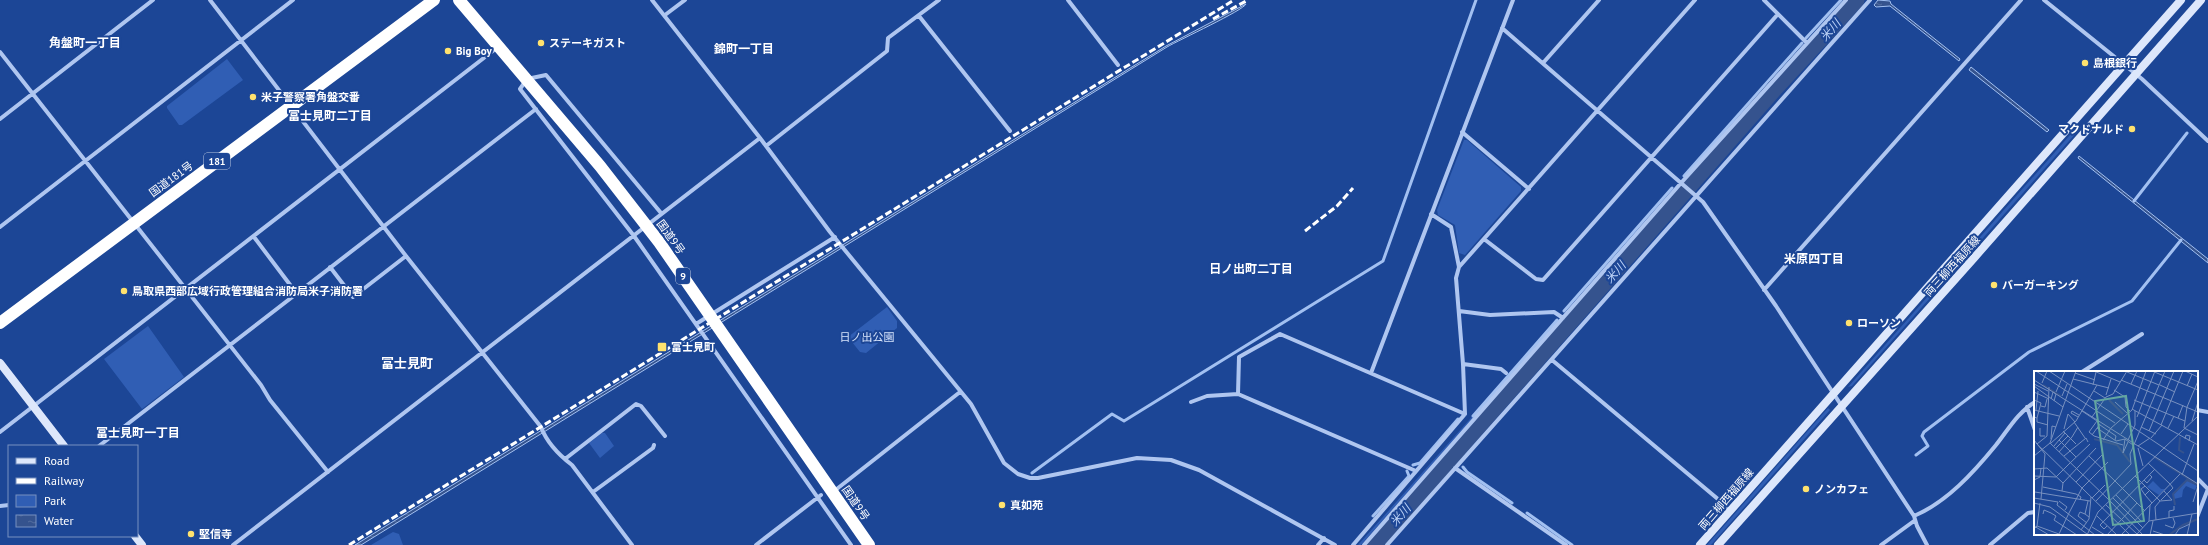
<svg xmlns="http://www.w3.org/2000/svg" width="2208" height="545" viewBox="0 0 2208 545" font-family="'PT Sans','Noto Sans JP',sans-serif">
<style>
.green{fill:#305eb4}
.water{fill:url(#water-ripples);stroke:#a2c0f1}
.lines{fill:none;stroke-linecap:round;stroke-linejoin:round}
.stream{stroke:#a2c0f1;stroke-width:3}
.river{stroke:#35538e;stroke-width:17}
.street{stroke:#afc6f0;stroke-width:4}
.secondary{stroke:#dde7fb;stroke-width:8}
.highway{stroke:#fff;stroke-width:12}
.rail{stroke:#fff;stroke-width:3;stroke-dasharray:7 3;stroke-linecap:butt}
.poi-dot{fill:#ffe26e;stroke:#1c4696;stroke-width:1.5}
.labels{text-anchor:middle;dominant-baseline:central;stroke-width:4;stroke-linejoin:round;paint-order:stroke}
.shield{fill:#1c4696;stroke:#bbc8e0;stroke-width:1}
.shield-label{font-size:10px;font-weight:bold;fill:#fff}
.poi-label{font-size:11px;font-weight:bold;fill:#fff;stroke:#1c4696;text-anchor:start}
.street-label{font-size:11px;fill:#fff;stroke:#1c4696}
.park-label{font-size:11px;fill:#d6e3fb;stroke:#1c4696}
.water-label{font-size:12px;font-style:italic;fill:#bbd1f6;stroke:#1c4696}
.neighbourhood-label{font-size:12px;font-weight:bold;fill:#fff;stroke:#1c4696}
.quarter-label{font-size:13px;font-weight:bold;fill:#fff;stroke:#1c4696}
.inset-river{fill:none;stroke:#35538e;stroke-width:2}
.inset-road{fill:none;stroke:#7790c0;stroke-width:1}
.view{fill:#63a6a1;fill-opacity:0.15;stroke:#63a6a1;stroke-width:2}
.inset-edge{fill:none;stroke:#fff;stroke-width:2}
</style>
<defs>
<pattern id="water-ripples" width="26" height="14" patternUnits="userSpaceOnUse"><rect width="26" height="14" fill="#35538e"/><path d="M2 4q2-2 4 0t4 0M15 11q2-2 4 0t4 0" fill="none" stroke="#536d9f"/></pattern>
</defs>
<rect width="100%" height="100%" fill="#1c4696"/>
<path class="green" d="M227 59 243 80 182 125H179L167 108V106Z
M2085 123 1852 386 1848 387 2070 135Z
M1464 140H1467L1521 187V191L1465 255 1459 253 1455 225 1438 215 1437 210Z
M887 307 897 321V328L866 353 860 352 848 337Z
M1558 320V321L1361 545H1358Z
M148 326 184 377 142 409 104 359Z
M1828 408 1830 410 1711 545H1707Z
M602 433H605L614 446 600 458 589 443Z
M393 532 399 534 403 545H371Z"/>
<path class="water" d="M1878 0 1890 1 1891 4 1960 59 1959 61 1890 6 1876 7 1874 5Z
M1246 4C1244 10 1179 40 1167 47L361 545H355L1166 46Z
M1971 67 2049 130 2047 132 1969 70Z
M2079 156 2208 259V263L2078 158Z"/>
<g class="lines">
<path class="stream" d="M1806 38 1841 0
M1684 176 1802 43
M2134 201 2187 133
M1564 311 1672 188
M1473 416 1557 320
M1916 455 1928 446 1922 436 1924 432 2029 352 2132 301 2181 240
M1413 465 1420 463 1458 419
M1463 467 1467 472 1512 503
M1032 473 1112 414 1124 421 1383 261 1476 0
M1527 513 1572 545
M1373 516 1409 476 1407 471"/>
<path class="river" d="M1374 545 1774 89 1856 0"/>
<path class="street" d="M210 0 406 256 541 427C547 443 559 455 572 465L632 545
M652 0 760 138 830 232 971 404 1004 463 1018 474 1030 478H1038L1137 458 1171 460 1199 470 1335 545
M1068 0 1118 65
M1764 0 1807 43
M2044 0 2142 79 2208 141
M665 15 685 0
M919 16 1010 131
M1502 28 1703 202 1776 306 1914 516 1917 526 1927 545
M0 52 261 385 270 400 328 472
M1543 63 1599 0
M0 119 153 0
M1462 132 1529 189
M766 146 887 51 888 38 939 0
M661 213 546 75 527 79 520 89 634 236 851 545
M1431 214 1451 227 1459 267
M0 227 293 0
M254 237 297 294
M1484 239 1536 279 1543 280 1778 14
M330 267 353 297 406 256
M1764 290 2021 0
M1459 311 1490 315 1554 312 1563 318
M696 324 835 237
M1552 360 1731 510
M1463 364 1501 369 1506 373
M2082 372 2142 334
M1371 373 1513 0
M1191 402 1207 396 1238 394
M2027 407 2035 430
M2197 410 2208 412
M0 432 498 47
M99 446 536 109
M565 459 636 404 641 406 665 436
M1455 468 1566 545
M1416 471 1238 394 1239 357 1280 334 1465 414
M2197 478 2208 489
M593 492 653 448 654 445
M833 492 960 392
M0 506 9 505
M1914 516C1947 502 1974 472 1996 445 2008 430 2018 412 2035 402
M2197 517 2208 489
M233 545 760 138
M756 545 821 495
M1318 545 1324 538
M1353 545 1465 414 1463 364 1456 278 1459 267 1695 0
M1364 545 1681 183 1846 0
M1387 545 1870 0
M1881 545 1914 521
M1990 545 2028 513 2035 512"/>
<path class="secondary" d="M0 363 64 446
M135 536 142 545
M1700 545 2181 0
M1718 545 1974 258 2201 0"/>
<path class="highway" d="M459 0 600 166 659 242 869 545
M0 323 434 0"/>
<path class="rail" d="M1213 19 1248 0
M1305 231 1337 206 1353 188
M349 545 1234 0"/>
</g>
<g class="poi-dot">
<circle cx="541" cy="43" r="4"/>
<circle cx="448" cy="51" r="4"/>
<circle cx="2085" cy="63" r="4"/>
<circle cx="253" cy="97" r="4"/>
<circle cx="2132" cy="129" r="4"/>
<circle cx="1994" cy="285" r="4"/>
<circle cx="124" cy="291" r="4"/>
<circle cx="1849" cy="323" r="4"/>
<rect x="657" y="342" width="10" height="10" rx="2"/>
<circle cx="1806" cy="489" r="4"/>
<circle cx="1002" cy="505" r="4"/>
<circle cx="191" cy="534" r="4"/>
</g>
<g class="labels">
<g class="shield">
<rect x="204" y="153" width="26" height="16" rx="3"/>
<rect x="676" y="268" width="14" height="16" rx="3"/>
</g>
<g class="shield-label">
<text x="217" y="161">181</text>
<text x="683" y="276">9</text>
</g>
<g class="poi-label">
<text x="549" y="43">ステーキガスト</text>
<text x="456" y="51">Big Boy</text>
<text x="2093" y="63">島根銀行</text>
<text x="261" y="97">米子警察署角盤交番</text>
<text x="2124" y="129" text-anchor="end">マクドナルド</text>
<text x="2002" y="285">バーガーキング</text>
<text x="132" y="291">鳥取県西部広域行政管理組合消防局米子消防署</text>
<text x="1857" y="323">ローソン</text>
<text x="671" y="347">富士見町</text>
<text x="1814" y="489">ノンカフェ</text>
<text x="1010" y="505">真如苑</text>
<text x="199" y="534">堅信寺</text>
</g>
<g class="street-label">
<text transform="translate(171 179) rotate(-36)">国道181号</text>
<text transform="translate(671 237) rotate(54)">国道9号</text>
<text transform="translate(1952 266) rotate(-48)">両三柳西福原線</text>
<text transform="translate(1726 499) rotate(-49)">両三柳西福原線</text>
<text transform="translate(856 503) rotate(55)">国道9号</text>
</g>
<g class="park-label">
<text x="867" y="337">日ノ出公園</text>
</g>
<g class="water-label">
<text transform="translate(1830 30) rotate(-49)">米川</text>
<text transform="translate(1615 272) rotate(-49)">米川</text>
<text transform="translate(1400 515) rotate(-49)">米川</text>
</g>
<g class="neighbourhood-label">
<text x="85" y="42">角盤町一丁目</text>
<text x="744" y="48">錦町一丁目</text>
<text x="330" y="115">冨士見町二丁目</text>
<text x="1814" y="258">米原四丁目</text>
<text x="1251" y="268">日ノ出町二丁目</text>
<text x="138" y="432">冨士見町一丁目</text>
</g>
<g class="quarter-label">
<text x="407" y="363">冨士見町</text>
</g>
</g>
<g transform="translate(2034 371)">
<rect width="164" height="164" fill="#1c4696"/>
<path d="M153 109 163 115 161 119 152 115 149 119 148 126 140 128V123ZM119 110 127 118H131L125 124 113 116Z" fill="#305eb4"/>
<path class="inset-river" d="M9 14 27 25M75 29 89 43M146 66 145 79 150 82M60 68 83 74 96 91M120 86 163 113M141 134 139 123 153 109 164 114M135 164 149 154 164 148"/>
<path class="inset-road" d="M2 0 81 52M15 0 130 77M60 0 86 11M118 0 164 19M151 0 164 6M93 1 125 14M41 2 61 9M39 8 75 17M0 9 164 113M87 9 164 41M164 10 153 36 150 57 164 64M8 12 13 0M0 13 14 20M97 13 103 0M59 14 62 1M126 14 141 21M0 15 29 36M153 15 158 3M80 19 91 26 92 36 96 40M60 20 71 27M0 21 15 28M22 21 31 0M72 24 77 8M28 25 33 13M17 28 19 21 22 23 20 30M0 29 7 32 3 47 0 46M100 29 151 50M81 31 93 42M7 35 11 36 13 28M98 38 164 74M0 39 25 45M2 39 4 20M48 40 63 50 55 61 60 65 89 74M44 46 37 42 38 40 45 44M58 46 72 26 79 23 93 0M103 46 121 0M3 47V51L14 54M144 47 149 34M158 50 164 31M40 51 51 67M66 54 82 65 81 69M127 54 149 0M107 56 122 63M6 57V65H11M63 57 82 70M134 57 140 45M30 58 34 43 41 51M29 60 42 73M115 60 140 0M87 63 94 53M58 64 66 53M117 67 128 54M17 68 18 55 22 56M91 68 89 82 94 71M151 68 152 64 156 65 155 70M0 69 11 83M25 69 42 86M69 69 77 57 98 39 112 0M94 69 101 54V40M82 70 91 68 99 74M2 72 96 164M16 72 75 129M17 72 42 50 63 14M3 73 13 65 15 16M20 75 31 62M104 75 116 67M22 77 34 65M104 77 109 95M130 77 164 45M25 81 38 66 44 56M0 85 16 72 42 0M30 85 52 67 54 71M55 85 81 110M36 92 56 73M114 92 136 113M0 98 13 97 29 112M148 104 160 73M0 105 22 106 36 92M101 105 126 130 138 129 130 120M0 109 6 106 7 97M110 109 113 112 118 106 115 103M81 110 111 140M42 111 68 84M9 116 42 123 47 126 46 129M116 119 111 124 118 132M28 120 29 112 62 77M1 121 56 130M82 124 108 151M111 124 107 118 111 115M0 127 24 131 23 134 61 164M58 127 71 114M79 127 109 157M7 128 11 83M75 129 109 164M127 129 139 117 136 113M25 130 33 136 31 139M54 130 51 143 55 146M62 130 97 93 96 83 131 0M159 131 164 115M0 132 16 136 53 163M72 134 103 163M35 142 48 117 74 91M9 143 10 139 17 142 22 145 20 149 43 164M51 143 46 141 44 145 53 152M63 145 83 164M135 147V140L140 139V135M122 149 121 136 126 130M115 150 116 134M131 154 139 157 141 152 139 147M0 155 15 164M3 155 25 163M73 155 70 158 66 154 121 98M58 156 71 164M0 158 3 155 6 132M47 159 55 148 57 126M119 160 131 164M25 163 35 142M53 164 64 141 130 77 164 100M73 164 103 132M87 164 146 103M102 164 115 150 164 142M116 164 119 150M141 164 145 158 156 153M153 164 158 143"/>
<path class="view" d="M92 25 110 150 79 154 61 30Z"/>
<rect width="164" height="164" class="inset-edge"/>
</g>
<rect x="8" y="445" width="130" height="92" fill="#1c4696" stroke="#7790c0"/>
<rect x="16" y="458" width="20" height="6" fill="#dde7fb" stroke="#7790c0"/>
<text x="44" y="465" font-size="12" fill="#ffffff">Road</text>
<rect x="16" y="478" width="20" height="6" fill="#ffffff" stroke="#7790c0"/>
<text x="44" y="485" font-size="12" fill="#ffffff">Railway</text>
<rect x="16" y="495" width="20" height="12" fill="#305eb4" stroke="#7790c0"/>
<text x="44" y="505" font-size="12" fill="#ffffff">Park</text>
<rect x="16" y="515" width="20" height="12" fill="url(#water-ripples)" stroke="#7790c0"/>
<text x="44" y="525" font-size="12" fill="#ffffff">Water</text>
</svg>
